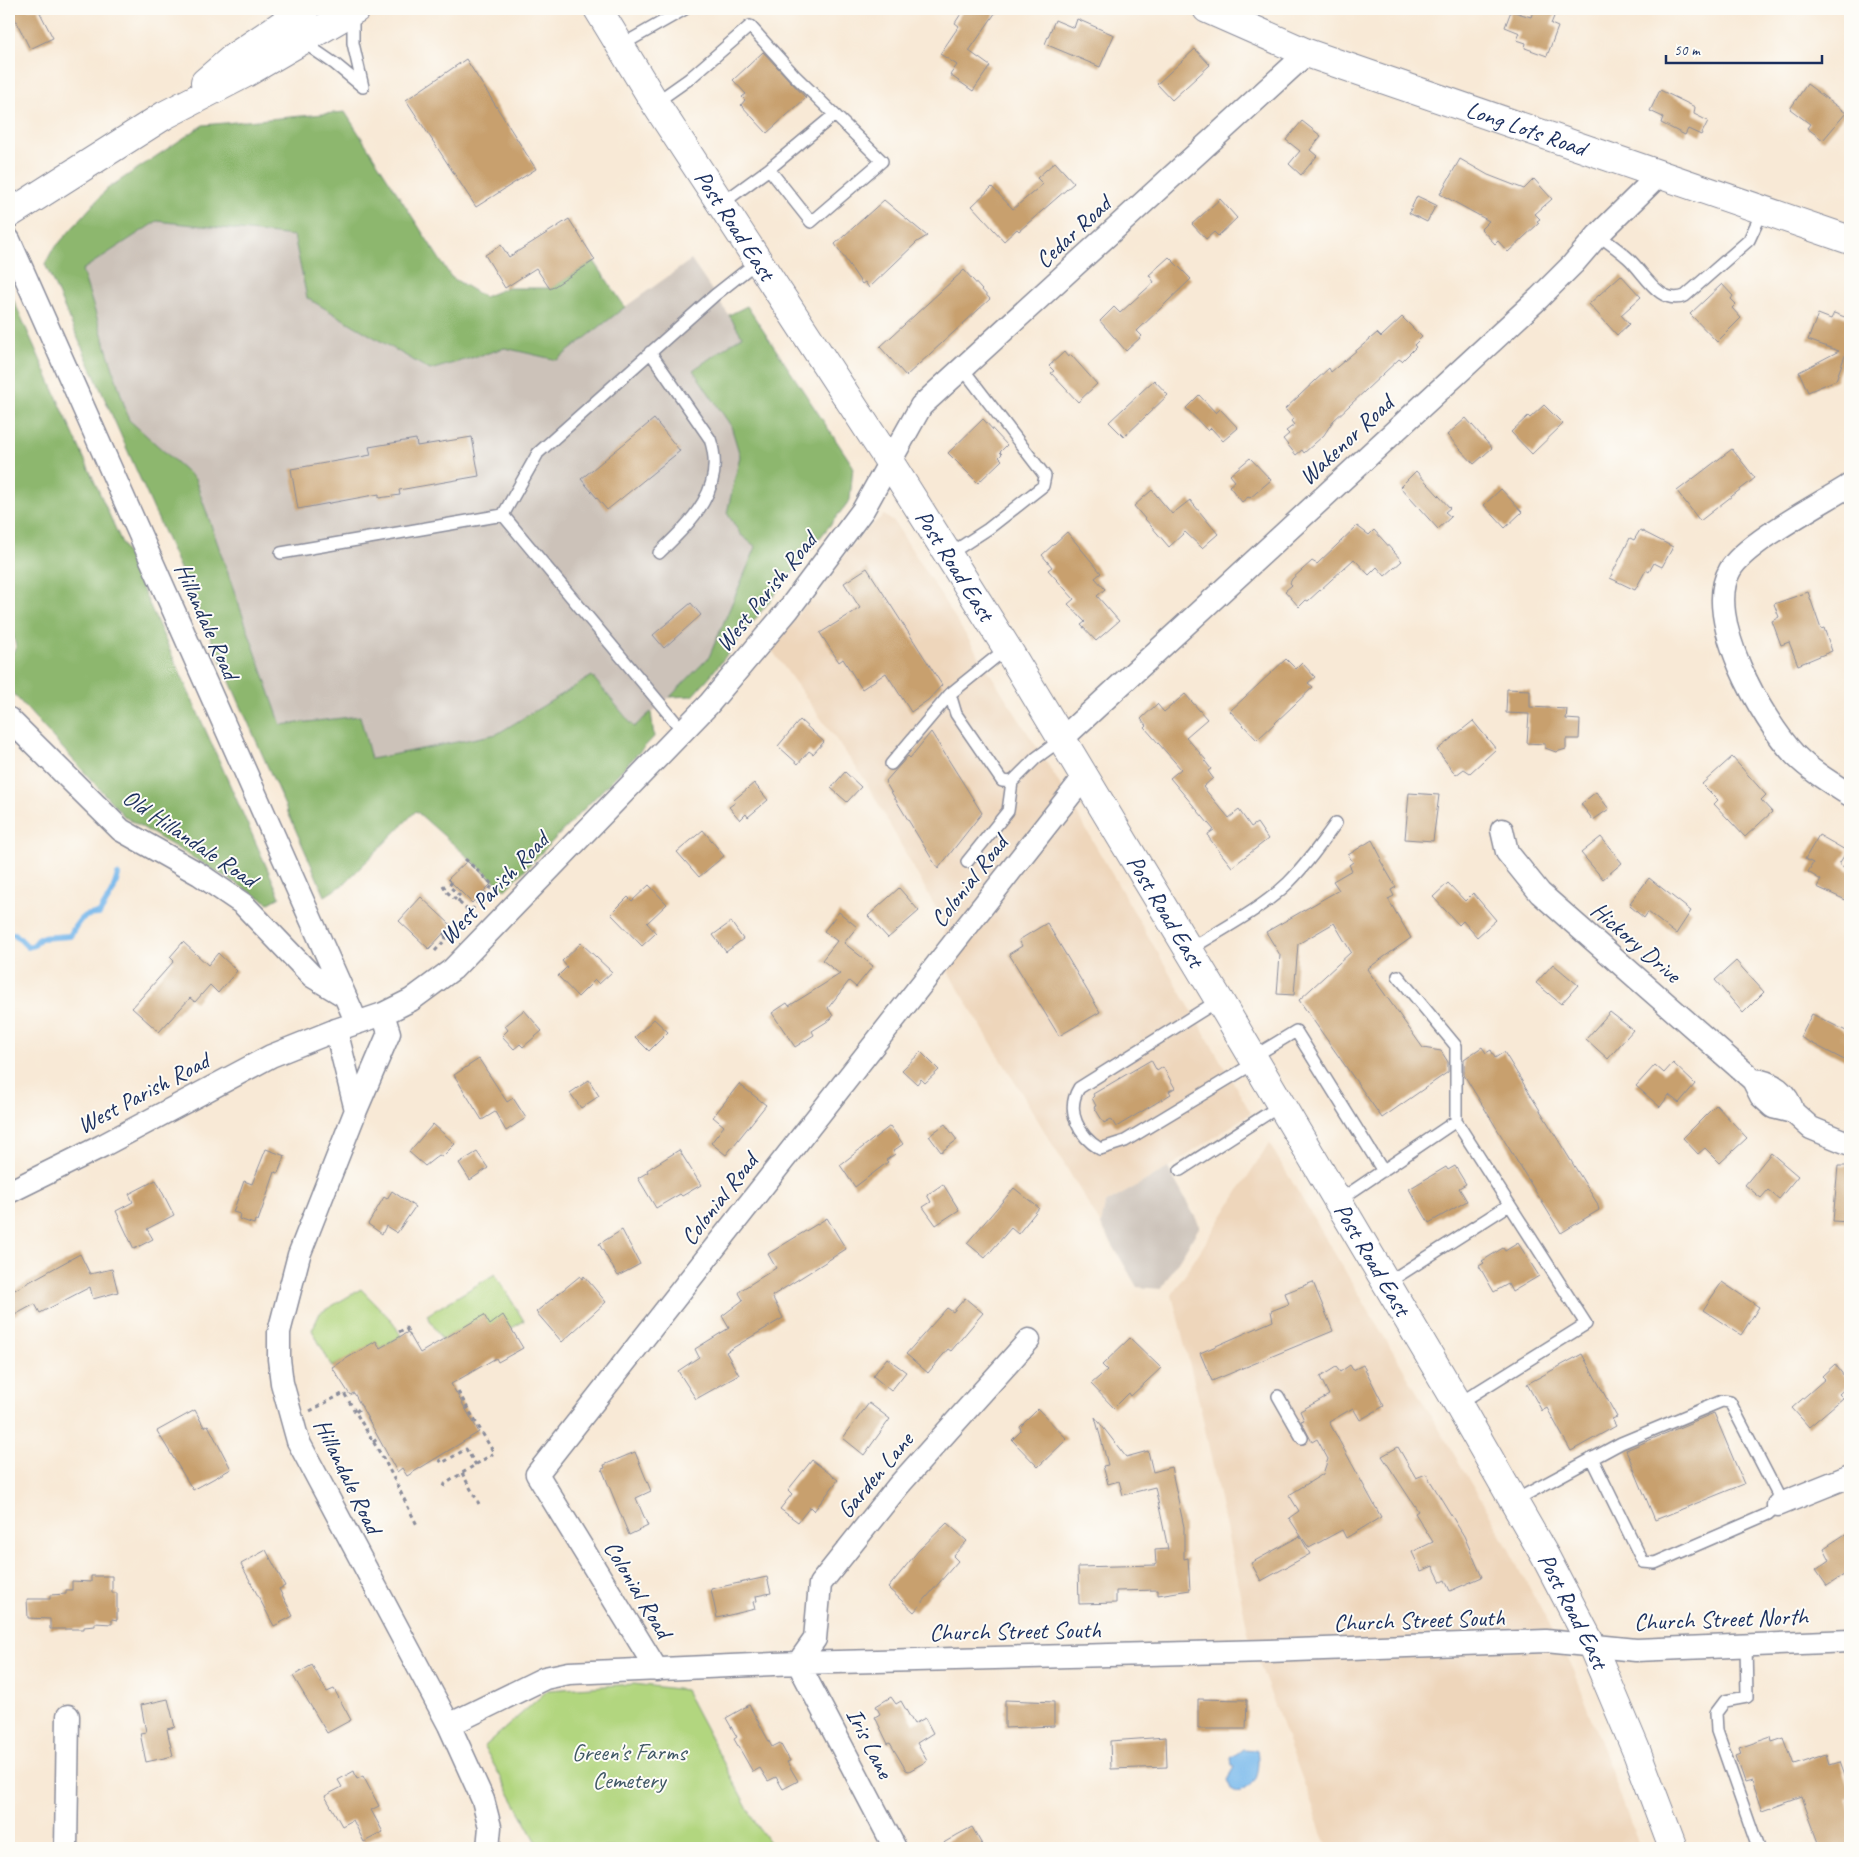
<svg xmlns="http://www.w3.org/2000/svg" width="1859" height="1857" viewBox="0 0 1859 1857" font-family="Caveat,sans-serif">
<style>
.built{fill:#eed6bb}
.industrial{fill:#ccc2b9}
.green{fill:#b2d67f;stroke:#66826e}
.forest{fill:#8db76e;stroke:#547366}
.water{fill:#76b7eb;stroke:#4873a4}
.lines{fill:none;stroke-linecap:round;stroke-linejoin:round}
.stream{stroke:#76b7eb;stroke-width:6}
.building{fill:#c8a06e}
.lane-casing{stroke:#8a8c9a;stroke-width:14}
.street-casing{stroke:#8a8c9a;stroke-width:25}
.secondary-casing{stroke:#8a8c9a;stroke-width:30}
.primary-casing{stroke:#8a8c9a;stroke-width:30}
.path{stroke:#8a8c9a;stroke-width:3;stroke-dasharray:4 4;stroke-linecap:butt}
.lane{stroke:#fff;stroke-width:11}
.street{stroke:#fff;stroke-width:22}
.secondary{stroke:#fff;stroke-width:28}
.primary{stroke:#fff;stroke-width:28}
.labels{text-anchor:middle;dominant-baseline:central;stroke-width:4;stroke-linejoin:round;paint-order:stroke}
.street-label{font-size:24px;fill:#1b2f5e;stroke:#fdfcf7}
.park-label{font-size:24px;fill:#415966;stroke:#fdfcf7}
</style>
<rect width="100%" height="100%" fill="#fdfcf7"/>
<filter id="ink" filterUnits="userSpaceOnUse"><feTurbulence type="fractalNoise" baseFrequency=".02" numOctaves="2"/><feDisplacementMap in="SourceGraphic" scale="10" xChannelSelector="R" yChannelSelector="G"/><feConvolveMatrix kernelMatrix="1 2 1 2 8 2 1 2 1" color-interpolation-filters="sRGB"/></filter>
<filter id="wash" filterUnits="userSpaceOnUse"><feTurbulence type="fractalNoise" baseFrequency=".0096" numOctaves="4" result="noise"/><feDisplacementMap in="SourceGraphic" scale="20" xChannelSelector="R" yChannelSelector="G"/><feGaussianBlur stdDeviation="1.12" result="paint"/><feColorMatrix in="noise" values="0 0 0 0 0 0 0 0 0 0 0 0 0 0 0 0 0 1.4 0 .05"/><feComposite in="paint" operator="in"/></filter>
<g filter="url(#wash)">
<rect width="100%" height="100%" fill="#f8e9d6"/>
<path class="built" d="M884 515 895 523 1055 776 1251 1113 1168 1168 1105 1204 1101 1225 949 973 943 921 865 780 771 649 862 533Z
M1269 1143 1492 1518 1571 1665 1640 1848H1328L1249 1636 1199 1401 1172 1295Z"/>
<path class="industrial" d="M157 221 294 236 307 298 430 370 505 348 557 360 625 307 691 260 743 336 693 370 731 426 740 456 727 513 741 535 756 547 709 657 670 697 635 727 592 677 497 734 370 759 360 716 281 725 195 479 129 420 82 270Z
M1168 1168 1200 1226 1161 1289 1137 1287 1101 1225 1105 1204Z"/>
<path class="green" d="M495 1274 524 1321 497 1337 484 1316 442 1340 427 1315Z
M361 1289 393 1322 401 1336 380 1348 376 1342 332 1367 312 1330 320 1313Z
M634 1684 685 1690 755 1822 773 1848H540L484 1747 548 1690Z"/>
<path class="forest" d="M345 112 451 277 484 297 506 288H551L594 261 625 307 557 360 505 348 430 370 307 298 294 236 157 221 82 270 129 420 195 479 281 725 360 716 371 759 497 734 592 676 634 727 651 712 654 737 505 890 416 811 344 884 325 896 45 264 52 251 107 189 203 125Z
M9 290 280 897 269 903 125 817 9 689V659L16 647 9 618Z
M747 306 853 466 850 500 710 676 692 696 670 697 709 657 756 547 741 535 727 513 740 456 731 426 693 370 742 336 729 315Z"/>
<path class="water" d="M1243 1749 1257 1750C1260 1767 1257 1788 1237 1792L1231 1789 1227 1780 1235 1766 1232 1765 1231 1758Z"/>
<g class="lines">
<path class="stream" d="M9 934H15L28 947 34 945 40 938 70 936C79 921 80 914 99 914L113 891 118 875"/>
</g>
<g id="blocks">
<path class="building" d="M10 9H38L53 38 30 49Z
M964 9H998L969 51 990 66 973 91 950 75 957 65 940 54 959 26 955 23Z
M1534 9H1557L1551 24 1558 27 1547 56 1525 48 1526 43 1517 40 1520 33 1505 27 1511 11 1531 17Z
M1077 19 1114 35 1100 67 1045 44 1055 20 1074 28Z
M1195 49 1210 65 1172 100 1157 84Z
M763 52 806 98 767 133 741 105 745 100 742 97 746 94 733 80Z
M466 59 536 169 476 207 406 100Z
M1807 84 1846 113 1823 140 1807 128 1810 124 1790 109Z
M1660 90 1695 107 1694 114 1708 121 1701 135 1688 129 1685 135 1661 123 1663 117 1650 111Z
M1302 121 1321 136 1310 150 1317 156 1301 175 1289 164 1300 151 1286 140Z
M1460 159 1488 175 1524 189 1534 179 1552 199 1535 214 1540 219 1537 221 1539 223 1508 252 1498 241 1495 244 1481 229 1489 221 1440 194Z
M1055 162 1074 183 1019 231 1017 229 1004 241 972 206 992 187 1013 209 1043 184 1037 178Z
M1417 196 1436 205 1427 222 1409 213Z
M1220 199 1237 218 1218 236 1214 232 1206 239 1192 224Z
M884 200 927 236 917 242 869 288 865 282 862 284 835 244Z
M569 219 595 260 550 289 536 268 505 288 485 255 501 245 509 257Z
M1169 257 1191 279 1137 331 1142 336 1126 351 1100 321 1114 307 1120 313 1154 282 1149 275Z
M964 270 990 299 906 376 880 347Z
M1621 275 1641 297 1621 315 1629 324 1617 335 1589 304Z
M1722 284 1733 296 1731 299 1736 304 1732 308 1741 318 1717 342 1690 314Z
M1834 313 1850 319V355L1846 353 1836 380 1808 392 1799 372 1839 351 1808 340 1818 314 1831 319Z
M1402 317 1422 337 1414 345 1416 347 1402 361 1399 359 1333 421 1324 435 1304 453 1302 450 1296 455 1283 439 1289 434 1286 431 1294 425 1291 421 1294 419 1285 409 1329 368 1331 372 1377 333 1381 337Z
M1064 352 1068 357 1071 355 1097 384 1078 402 1051 373 1054 371 1049 366Z
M1154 380 1168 395 1124 437 1109 422Z
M1199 395 1216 413 1220 409 1238 428 1223 441 1211 428 1208 431 1186 408Z
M1544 405 1563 424 1532 454 1511 432 1528 416 1530 418Z
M1466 418 1492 448 1474 464 1447 435Z
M654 419 680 451 607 510 581 479Z
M983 419 1007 445 1000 452 1002 454 999 457 1002 460 978 483 948 453Z
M472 437 479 476 399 490 400 495 379 498V494L298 509 291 469 371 455 369 447 416 439 417 446Z
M1732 449 1755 478 1700 521 1677 491Z
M1250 458 1271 480 1250 498 1248 497 1242 502 1229 486 1235 481 1230 475Z
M1416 471 1450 508 1445 512 1451 517 1438 529 1400 487Z
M1501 489 1522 512 1505 528 1484 505Z
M1152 490 1172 514 1190 500 1218 534 1202 548 1185 532 1169 547 1134 506Z
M1357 526 1369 535 1374 530 1402 561 1385 576 1377 567 1369 575 1354 559 1308 601 1306 600 1299 607 1285 591 1292 585 1290 583 1292 579 1312 561 1317 564Z
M1640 530 1673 547 1662 567 1654 563 1649 572 1646 570 1635 590 1610 578 1630 538 1634 540Z
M1067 532 1101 573 1095 578 1105 589 1097 596 1119 621 1096 641 1081 625 1085 622 1068 604 1074 599 1048 570 1052 567 1042 555Z
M867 568 942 685 928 700 911 712 886 673 862 689 843 659 839 662 820 633 860 608 844 583Z
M1808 592 1821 629 1824 628 1832 651 1798 665 1789 642 1781 645 1772 621 1779 617 1774 604Z
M691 603 701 615 664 648 653 635Z
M1286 659 1296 669 1302 663 1315 677 1308 683 1313 687 1257 740 1230 711Z
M1507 689 1530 690V707L1567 709 1566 719 1580 720 1579 739H1566V749L1556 752 1545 748V744L1527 743 1529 714 1506 713Z
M1185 694 1207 719 1186 737 1206 760 1205 761 1211 769 1208 771 1213 778 1203 787 1229 818 1239 810 1251 827 1257 823 1268 839 1232 867 1209 838 1208 834 1214 830 1170 778 1181 769 1145 728 1147 726 1141 719 1157 704 1164 712Z
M800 720 824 742 813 754 809 751 798 764 778 746Z
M1473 721 1496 749 1470 773 1464 769 1456 775 1437 750Z
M931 732 982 813 938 869 885 782 908 756 910 758Z
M1732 757 1766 795 1761 800 1772 812 1745 837 1714 804 1718 800 1702 784Z
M845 772 861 787 847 802 831 788Z
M754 783 768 800 748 817 746 814 740 820 729 807 736 802 734 800Z
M1596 792 1609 809 1593 820 1581 804Z
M1409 793 1439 795 1433 841 1405 839Z
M703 830 724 856 699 877 677 852Z
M1819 835 1847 851 1839 864 1850 871V902L1817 887 1821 880 1808 872 1813 863 1805 859Z
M1601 837 1622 863 1603 879 1581 853Z
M1372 840 1382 859 1380 860 1396 887 1391 890 1394 896 1388 899 1411 938 1367 969 1423 1048 1441 1051 1448 1062V1072L1382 1118 1299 1000 1351 952 1334 923 1298 944 1294 995 1277 994 1280 955 1266 932 1339 890 1333 881 1352 870 1349 865 1353 862 1348 855Z
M467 861 491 884 472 903 448 879Z
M1649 878 1691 911 1676 934 1648 912 1644 918 1630 906 1632 904 1630 903Z
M1448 883 1465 901 1473 893 1496 920 1477 937 1463 921 1459 925 1433 897Z
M649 885 667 904 647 923 656 933 642 946 611 914 628 897 632 901Z
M899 888 919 911 888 938 868 916Z
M421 897 451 925 429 949 399 921Z
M839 912 857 927 844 943 873 966 856 987 849 981 828 1008 833 1016 831 1019 812 1031 814 1035 795 1047 772 1013 787 1003 789 1006 840 974 822 960 837 941 824 931Z
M731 922 743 939 726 952 713 935Z
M1047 923 1100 1012 1059 1036 1009 954 1022 946 1019 940Z
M183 942 208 965 218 953 237 971 218 993 210 985 195 1002 190 998 159 1032 132 1008 174 961 170 957Z
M581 943 612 972 599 984 595 980 578 997 558 976 567 967 562 961Z
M1736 961 1764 992 1743 1013 1715 980Z
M1553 964 1578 985 1561 1004 1536 983Z
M524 1010 542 1031 523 1047 520 1044 514 1049 502 1036 508 1030 505 1026Z
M1610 1012 1633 1030 1608 1059 1586 1039Z
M1812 1014 1850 1033V1063L1800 1037Z
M654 1019 668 1032 649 1051 635 1037Z
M1482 1047 1486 1053 1491 1050 1495 1058 1504 1052 1597 1203 1599 1210 1561 1233 1464 1075V1059Z
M921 1052 939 1070 925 1083 921 1079 917 1084 902 1070Z
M479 1059 507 1102 513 1098 526 1118 506 1131 495 1112 482 1120 454 1075Z
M1151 1060 1157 1071 1163 1067 1175 1088 1169 1091 1171 1094 1116 1127 1111 1119 1104 1123 1094 1107 1096 1106 1092 1098 1094 1096 1093 1094Z
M1673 1063 1695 1084 1679 1103 1669 1095 1660 1107 1636 1086 1655 1065 1664 1073Z
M589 1080 599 1096 581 1108 570 1093Z
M739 1084 766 1105 726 1155 711 1143 724 1126 713 1117Z
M1716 1105 1747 1138 1720 1163 1705 1148 1698 1154 1683 1138Z
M433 1124 455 1144 442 1157 439 1155 425 1166 409 1152Z
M945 1124 957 1140 941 1152 929 1136Z
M890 1126 903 1144 893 1151 895 1154 886 1160 888 1162 855 1187 840 1165Z
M266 1149 285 1156 278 1173 275 1172 258 1221 255 1220 254 1224 239 1219 240 1214 233 1212 244 1181 252 1184Z
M679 1150 701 1185 682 1196 680 1194 656 1208 638 1178 648 1172 647 1170Z
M477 1152 488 1168 470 1180 459 1163Z
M1771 1153 1798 1176 1779 1199 1768 1190 1761 1198 1745 1185Z
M1455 1166 1466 1184 1459 1188 1467 1201 1429 1223 1409 1189 1446 1167 1448 1170Z
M1838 1166H1850V1222L1833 1221Z
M156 1180 174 1215 147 1229 153 1239 134 1249 116 1211 133 1202 129 1194Z
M943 1184 959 1210 936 1225 923 1207 931 1202 927 1195Z
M1014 1188 1039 1208 1018 1234 1011 1228 985 1258 967 1243Z
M392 1191 415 1207 397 1233 386 1226 382 1234 368 1224 384 1197 387 1199Z
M827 1218 846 1249 772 1296 783 1318 726 1352 739 1375 696 1399 678 1371 699 1357 695 1349 729 1328 722 1316 743 1300 739 1293 741 1290 776 1268 768 1254Z
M622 1230 640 1264 618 1276 599 1244Z
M1518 1243 1539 1276 1512 1292 1508 1284 1494 1292 1479 1266 1484 1263 1482 1261 1503 1248 1505 1251Z
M80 1254 90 1274 112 1269 118 1292 93 1299 90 1287 40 1313 35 1304 9 1318V1293Z
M580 1276 582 1279 584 1276 606 1302 562 1342 536 1312Z
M1313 1282 1333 1331 1212 1381 1200 1353 1273 1321 1271 1311 1289 1304 1285 1293Z
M1722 1282 1759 1307 1741 1335 1703 1310Z
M965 1298 983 1313 951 1351 948 1349 928 1373 906 1354 947 1308 953 1312Z
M484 1315 490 1325 503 1315 523 1348 498 1362 496 1358 451 1384 479 1432 407 1476 402 1468 397 1472 354 1393 350 1395 332 1367 376 1341 380 1348 408 1332 420 1353Z
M1130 1338 1161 1368 1131 1396 1129 1393 1114 1408 1091 1384 1107 1370 1102 1365Z
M1582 1354 1617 1417 1612 1419 1616 1426 1571 1451 1547 1408 1542 1411 1527 1384Z
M887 1358 906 1372 891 1391 873 1376Z
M1835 1364 1850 1384 1839 1394 1843 1398 1809 1427 1792 1408 1825 1379 1822 1376Z
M1350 1365 1353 1370 1363 1365 1384 1406 1360 1420 1353 1408 1329 1422 1381 1517 1346 1538 1342 1530 1309 1548 1289 1518 1299 1511 1289 1495 1323 1474 1328 1459 1317 1439 1312 1442 1301 1421 1304 1420 1300 1411 1329 1395 1320 1377 1336 1367 1340 1372Z
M869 1403 890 1419 864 1455 843 1438Z
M1038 1409 1067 1439 1038 1467 1012 1440 1021 1431 1020 1427Z
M195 1410 204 1427 208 1425 231 1469 193 1490 157 1431Z
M1714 1413 1744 1484 1655 1520 1626 1450Z
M1095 1417 1126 1457 1148 1451 1153 1472 1171 1467 1184 1527V1559L1188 1558 1190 1590 1158 1595V1590L1116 1591V1603L1079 1604 1078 1567 1156 1565 1155 1550 1168 1549 1155 1487 1123 1495 1119 1481 1108 1484 1103 1466 1108 1465Z
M1398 1447 1416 1478 1426 1474 1464 1536 1482 1577 1450 1591 1445 1580 1441 1582 1433 1566 1421 1571 1412 1552 1433 1542 1415 1513 1418 1511 1382 1456Z
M635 1452 651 1491 636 1498 648 1526 629 1535 602 1469 605 1468 604 1465Z
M812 1460 838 1480 814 1511 810 1507 798 1522 780 1509 792 1494 788 1490Z
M947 1523 967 1541 953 1556 958 1561 914 1612 888 1588 918 1551Z
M1850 1531V1571L1827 1586 1816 1570 1830 1560 1824 1548Z
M1300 1536 1310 1554 1261 1581 1251 1563Z
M266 1550 285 1586 279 1589 293 1616 274 1626 241 1564Z
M91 1576H112V1593H117V1620L112 1619V1624L95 1623V1626L84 1627V1629H50V1619L28 1618 27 1599H50V1595L66 1594V1590H72V1581L91 1582Z
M767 1577 771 1593 756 1596 757 1601 753 1602 755 1609 717 1618 711 1589Z
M312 1665 327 1692 334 1689 351 1720 327 1733 293 1676Z
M891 1697 896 1704 901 1701 914 1724 925 1718 933 1733 917 1743 927 1761 909 1771 906 1770 890 1743 888 1744 875 1717 880 1714 876 1706Z
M168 1699 175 1727 167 1729 173 1756 146 1762 140 1733 146 1732 141 1705Z
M1198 1699 1247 1700 1246 1729H1198Z
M1005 1700 1054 1702V1726L1005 1728Z
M749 1705 772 1747 780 1743 790 1761 787 1762 798 1781 783 1789 776 1777 768 1781 760 1768 753 1772 734 1739 737 1737 726 1718Z
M1166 1737 1167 1767 1111 1769 1110 1741Z
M1771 1737 1772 1742 1784 1738 1794 1765 1827 1754 1830 1764 1840 1761 1850 1789V1798L1845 1799 1850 1813V1848H1821L1802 1797 1763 1811 1752 1780 1745 1782 1736 1756 1741 1754 1739 1748Z
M354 1771 357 1779 363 1776 379 1806 371 1810 383 1832 364 1842 353 1820 342 1826 325 1796 342 1787 338 1780Z
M972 1827 984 1848H935L957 1835Z"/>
</g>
</g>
<g filter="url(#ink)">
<use href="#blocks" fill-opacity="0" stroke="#8a8c9a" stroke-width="1"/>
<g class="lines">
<g class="lane-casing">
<path id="lane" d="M303 42 335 64 363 87 353 43V11
M620 46 685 9
M655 103 689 79 750 26 794 75 882 161 811 222 769 169
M721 204 769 169 834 115
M1598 235C1608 242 1619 250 1628 258 1645 273 1659 306 1685 296L1749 240 1763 210
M650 352 710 439C727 488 691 522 659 553
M281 553 503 515
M948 555 988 529 1043 486 1045 476 963 369
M1007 648 950 694 956 714 1002 781 1012 782 1036 758 1062 739
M683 731 503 515 538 453 715 295 758 261
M891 764 950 694
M967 862 1008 811 1012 782
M1189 950C1222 929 1260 910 1288 883 1306 865 1321 844 1336 823
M1398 976 1456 1046V1121
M1219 1000 1079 1088C1065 1111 1079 1136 1100 1149L1125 1141 1256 1062
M1253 1057 1296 1031 1383 1171
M1180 1170 1281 1105
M1338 1201 1456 1121 1586 1324 1458 1404
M1387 1283 1509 1205
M1278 1396 1302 1438
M1514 1501 1621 1443 1722 1401 1730 1402 1777 1493 1778 1505 1768 1514 1655 1563 1643 1562 1592 1458
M1746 1644 1747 1697 1725 1701 1716 1713 1717 1731 1758 1848"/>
</g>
<g class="street-casing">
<path id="street" d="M9 240 357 1023
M1850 485C1822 503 1745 543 1730 570 1703 617 1762 720 1795 755 1811 771 1831 783 1850 795
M9 719 121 830 199 874 243 904 312 976 345 996
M1062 739 1539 298 1573 264 1598 235 1660 174
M1502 830 1507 852 1540 893 1753 1080 1761 1096 1773 1107 1793 1112 1811 1128 1850 1144
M383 1014 389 1033 356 1110 299 1255 279 1332V1359L282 1383 298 1441 449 1725 483 1800 490 1827 488 1848
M336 1030 356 1110
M1753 1080C1772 1081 1788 1093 1793 1112
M9 1192 102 1146 271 1056 336 1030 383 1014 411 1000 453 969 709 704 788 610 863 510 921 406 1307 53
M1778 1505 1850 1476
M657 1670 537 1474 1085 776
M449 1725 545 1678 569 1673 798 1663 1268 1651 1546 1641 1636 1650 1850 1641
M66 1848 68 1716
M895 1848 798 1663 815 1639 820 1584 899 1485 1029 1340"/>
</g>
<g class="secondary-casing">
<g id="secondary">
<path id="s1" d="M1207 9 1307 53 1850 240"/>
<path d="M205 82 234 57 305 9"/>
<path d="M9 214 165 115 246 73 356 9"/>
</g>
</g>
<g class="primary-casing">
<g id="primary">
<path id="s2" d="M598 9 655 103 889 461 1007 648 1219 1000 1458 1404 1545 1556 1593 1648 1636 1750 1673 1848"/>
</g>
</g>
<path class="path" d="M465 859 493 885 478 902
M452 882 449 886 461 897 458 902
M443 885 447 892 469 911
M443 933 445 935 457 929 478 902 475 900
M435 951 446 939 445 935
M399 1332 406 1328 410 1336
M310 1411 344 1393 386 1463 417 1525
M356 1412 362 1406
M373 1442 379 1438
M439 1459 442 1463 466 1449 476 1465
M462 1473 479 1504
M444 1487 445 1484 494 1453 457 1390 455 1391"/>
<use href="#lane" class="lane"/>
<use href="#street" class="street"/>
<use href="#secondary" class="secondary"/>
<use href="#primary" class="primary"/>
</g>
</g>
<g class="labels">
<g class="street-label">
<text stroke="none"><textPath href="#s1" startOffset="341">Long Lots Road</textPath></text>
<text stroke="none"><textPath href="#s2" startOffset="256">Post Road East</textPath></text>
<text transform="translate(1073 232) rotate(-43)">Cedar Road</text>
<text transform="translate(1346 440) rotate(-43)">Wakenor Road</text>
<text stroke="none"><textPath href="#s2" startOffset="661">Post Road East</textPath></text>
<text transform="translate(766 592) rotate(-51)">West Parish Road</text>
<text transform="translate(207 621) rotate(66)">Hillandale Road</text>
<text transform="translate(190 838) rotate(34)">Old Hillandale Road</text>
<text transform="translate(969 881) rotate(-52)">Colonial Road</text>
<text transform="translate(494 888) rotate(-46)">West Parish Road</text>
<text stroke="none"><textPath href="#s2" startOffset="1066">Post Road East</textPath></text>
<text transform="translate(1636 942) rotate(41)">Hickory Drive</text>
<text transform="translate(143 1093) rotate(-28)">West Parish Road</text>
<text transform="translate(719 1199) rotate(-52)">Colonial Road</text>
<text stroke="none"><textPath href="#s2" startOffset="1471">Post Road East</textPath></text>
<text transform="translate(875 1475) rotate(-50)">Garden Lane</text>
<text transform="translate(348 1476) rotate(64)">Hillandale Road</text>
<text transform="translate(638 1589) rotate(59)">Colonial Road</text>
<text stroke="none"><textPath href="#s2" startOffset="1876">Post Road East</textPath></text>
<text transform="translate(1721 1619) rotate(-2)">Church Street North</text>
<text transform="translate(1419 1620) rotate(-2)">Church Street South</text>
<text transform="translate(1015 1631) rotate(-1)">Church Street South</text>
<text transform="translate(870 1743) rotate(63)">Iris Lane</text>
</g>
<g class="park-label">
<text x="629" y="1752">Green's Farms<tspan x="629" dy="28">Cemetery</tspan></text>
</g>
</g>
<rect width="1859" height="1857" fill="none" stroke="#fdfcf7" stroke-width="30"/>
<path d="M1666 55v8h156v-8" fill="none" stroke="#1b2f5e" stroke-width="2.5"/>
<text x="1674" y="55" font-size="15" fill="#1b2f5e" stroke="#fdfcf7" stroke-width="4" paint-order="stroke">50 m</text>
</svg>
